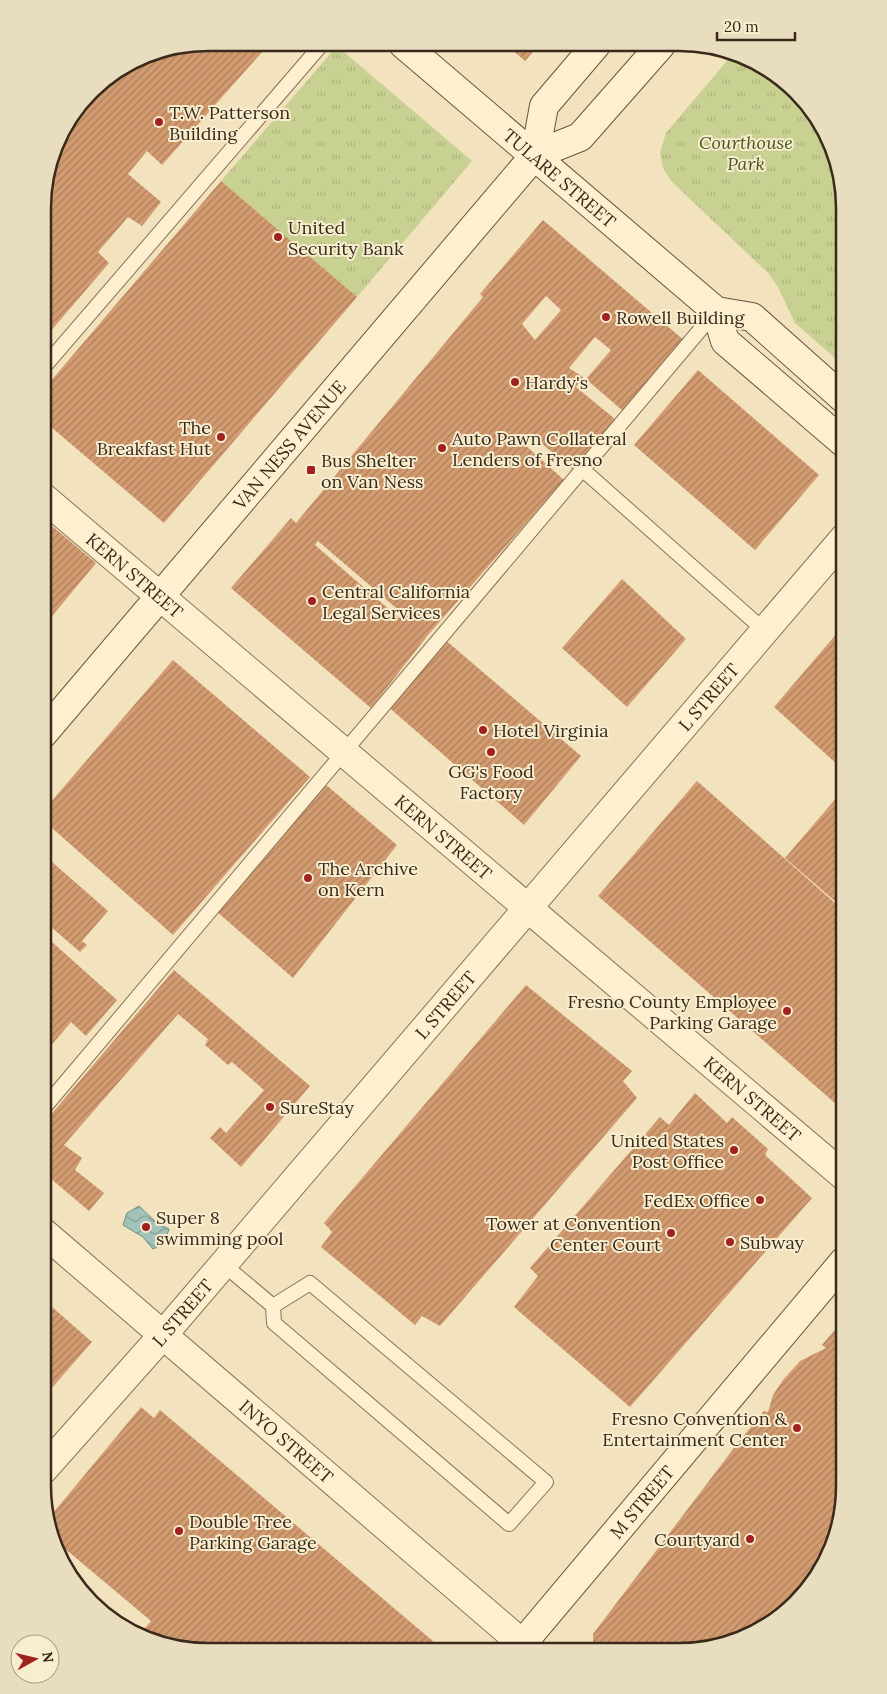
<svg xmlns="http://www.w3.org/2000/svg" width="887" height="1694" viewBox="0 0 887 1694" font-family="Lora,serif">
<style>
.grass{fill:url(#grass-tufts)}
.water{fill:url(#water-waves);stroke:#689188}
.building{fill:url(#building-hatch);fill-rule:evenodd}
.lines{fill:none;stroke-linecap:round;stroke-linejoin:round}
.service-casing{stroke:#8b7355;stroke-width:16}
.tertiary-casing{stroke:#8b7355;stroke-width:30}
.secondary-casing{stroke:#6d5438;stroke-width:30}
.service{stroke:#fcf0d1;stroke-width:14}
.tertiary{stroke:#fcf0d1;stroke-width:28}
.secondary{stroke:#fcf0d1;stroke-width:28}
.poi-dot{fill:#a0211f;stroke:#f8edce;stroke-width:2}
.labels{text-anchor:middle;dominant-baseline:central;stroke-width:4;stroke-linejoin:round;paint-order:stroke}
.poi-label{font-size:18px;fill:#392a1b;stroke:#f8edce;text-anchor:start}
.park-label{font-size:18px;font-style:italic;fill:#495820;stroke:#f8edce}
.street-label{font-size:18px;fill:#392a1b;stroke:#f8edce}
.rim{fill:none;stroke:#392a1b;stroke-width:2.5}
</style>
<defs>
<pattern id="grass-tufts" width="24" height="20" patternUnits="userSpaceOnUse" patternTransform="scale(1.25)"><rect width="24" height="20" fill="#c8d191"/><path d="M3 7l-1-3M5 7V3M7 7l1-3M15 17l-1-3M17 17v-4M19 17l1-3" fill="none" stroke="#adb47c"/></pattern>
<pattern id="water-waves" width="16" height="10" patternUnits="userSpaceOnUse" patternTransform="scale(1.25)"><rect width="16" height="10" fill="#a2c3b9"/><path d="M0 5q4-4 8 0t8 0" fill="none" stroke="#859f96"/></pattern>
<pattern id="building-hatch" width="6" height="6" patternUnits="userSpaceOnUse" patternTransform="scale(1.25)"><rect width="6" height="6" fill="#d39b70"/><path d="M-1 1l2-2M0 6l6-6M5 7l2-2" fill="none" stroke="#ac7f5b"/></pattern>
</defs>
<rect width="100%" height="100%" fill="#f2e3be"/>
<path class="grass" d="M337 46 472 161 357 297 221 181Z
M731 56 788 84 836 155 844 208V366L795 323 778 287 769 274 671 181 663 168 660 153 666 133Z"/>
<path class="water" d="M139 1206 158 1224 169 1229C166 1239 163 1245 153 1249L143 1237 123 1225 127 1213Z"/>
<path class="building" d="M208 42 270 43 162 165 147 151 128 174 161 202 142 226 128 217 98 252 109 263 44 339V187L60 135 99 84 145 55Z
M505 44 539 45 525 61Z
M221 181 357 297 164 523 44 421V389Z
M543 220 686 342 623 411 586 379 611 350 595 337 569 368 583 377 576 387 615 419 573 470 533 436 525 445 564 480 428 635 371 708 231 588 291 518 296 523 483 297 480 294ZM546 296 561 310 535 340 522 324ZM318 541 402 613 399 618 315 545Z
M698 370 819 475 755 550 634 445Z
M46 521 96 563 43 627 44 523Z
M622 579 686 639 627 707 562 648Z
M844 625V760L839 766 774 707Z
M443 638 581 756 524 825 385 704Z
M173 660 310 777 173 935 43 820V811Z
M697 781 844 911V1111L598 896Z
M325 784 397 845 293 978 216 911Z
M844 789V909L785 858Z
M43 854 108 911 82 941 87 945 80 952 43 920Z
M43 934 117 1000 86 1036 71 1022 43 1055Z
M174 970 310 1086 241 1167 210 1138 220 1127 226 1133 264 1090 232 1062 228 1065 205 1045 208 1039 178 1014 64 1145 82 1158 75 1170 104 1193 89 1211 43 1172V1124Z
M526 985 632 1071 623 1081 637 1098 440 1326 422 1316 415 1325 321 1247 332 1232 324 1223Z
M695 1093 727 1123 732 1117 768 1149 765 1155 812 1198 630 1407 514 1307 538 1276 530 1268 660 1117 669 1125Z
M43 1299 92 1342 43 1398Z
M844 1319V1497L832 1549 810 1587 771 1623 732 1643 679 1652 604 1651 593 1642V1634L737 1444 764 1411 768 1412 773 1395 783 1380 800 1361 826 1348 822 1345Z
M141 1407 154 1418 160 1410 434 1642 426 1651 186 1650 138 1636 151 1621 51 1537 58 1527 48 1519Z"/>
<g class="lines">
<g class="service-casing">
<path id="service" d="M44 367 323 43
M582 469 765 631
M43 1109 716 311
M223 1264 273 1306
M310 1283 546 1482 509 1524 274 1323 273 1306Z"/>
</g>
<g class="tertiary-casing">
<g id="tertiary">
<path id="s1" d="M44 498 844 1176"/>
<path id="s2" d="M43 1232 531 1651"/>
<path id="s3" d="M43 1470 162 1336 844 538"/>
</g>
</g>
<g class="secondary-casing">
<g id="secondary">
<path id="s4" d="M403 44 716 311 752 317 844 399"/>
<path d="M535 155 544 106 596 45"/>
<path d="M716 311 725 341 844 443"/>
<path id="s5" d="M43 734 535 155 580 137 661 45"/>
<path id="s6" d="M516 1651 844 1261"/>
</g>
</g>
<use href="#service" class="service"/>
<use href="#tertiary" class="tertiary"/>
<use href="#secondary" class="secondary"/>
</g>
<g class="poi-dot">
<circle cx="159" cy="122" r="5"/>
<circle cx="278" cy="237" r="5"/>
<circle cx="606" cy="317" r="5"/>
<circle cx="515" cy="382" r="5"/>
<circle cx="221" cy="437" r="5"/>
<circle cx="442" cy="448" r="5"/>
<rect x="306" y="465" width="10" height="10" rx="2.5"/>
<circle cx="312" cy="601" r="5"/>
<circle cx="483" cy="730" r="5"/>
<circle cx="491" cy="752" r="5"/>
<circle cx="308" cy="878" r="5"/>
<circle cx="787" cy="1011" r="5"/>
<circle cx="270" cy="1107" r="5"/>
<circle cx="734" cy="1150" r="5"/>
<circle cx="760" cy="1200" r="5"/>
<circle cx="146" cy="1227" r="5"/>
<circle cx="671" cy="1233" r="5"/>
<circle cx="730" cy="1242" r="5"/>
<circle cx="797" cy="1428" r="5"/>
<circle cx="179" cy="1531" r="5"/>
<circle cx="750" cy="1539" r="5"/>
</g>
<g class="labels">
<g class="poi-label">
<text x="169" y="112">T.W. Patterson<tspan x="169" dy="21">Building</tspan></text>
<text x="288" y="227">United<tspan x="288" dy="21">Security Bank</tspan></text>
<text x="616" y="317">Rowell Building</text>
<text x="525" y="382">Hardy's</text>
<text x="211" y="427" text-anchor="end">The<tspan x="211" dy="21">Breakfast Hut</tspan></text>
<text x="452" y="438">Auto Pawn Collateral<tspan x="452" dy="21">Lenders of Fresno</tspan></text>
<text x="321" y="460">Bus Shelter<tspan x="321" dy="21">on Van Ness</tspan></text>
<text x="322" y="591">Central California<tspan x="322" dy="21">Legal Services</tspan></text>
<text x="493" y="730">Hotel Virginia</text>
<text x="491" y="771" text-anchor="middle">GG's Food<tspan x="491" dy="21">Factory</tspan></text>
<text x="318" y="868">The Archive<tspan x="318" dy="21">on Kern</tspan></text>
<text x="777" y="1001" text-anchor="end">Fresno County Employee<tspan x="777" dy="21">Parking Garage</tspan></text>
<text x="280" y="1107">SureStay</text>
<text x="724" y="1140" text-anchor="end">United States<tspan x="724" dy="21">Post Office</tspan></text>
<text x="750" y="1200" text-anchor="end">FedEx Office</text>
<text x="156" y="1217">Super 8<tspan x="156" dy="21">swimming pool</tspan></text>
<text x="661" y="1223" text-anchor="end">Tower at Convention<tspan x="661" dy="21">Center Court</tspan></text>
<text x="740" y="1242">Subway</text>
<text x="787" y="1418" text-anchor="end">Fresno Convention &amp;<tspan x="787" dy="21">Entertainment Center</tspan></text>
<text x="189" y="1521">Double Tree<tspan x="189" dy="21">Parking Garage</tspan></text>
<text x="740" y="1539" text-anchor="end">Courtyard</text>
</g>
<g class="park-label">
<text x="746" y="142">Courthouse<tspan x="746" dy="21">Park</tspan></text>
</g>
<g class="street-label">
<text stroke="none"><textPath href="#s4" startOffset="206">TULARE STREET</textPath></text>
<text stroke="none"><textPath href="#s5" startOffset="380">VAN NESS AVENUE</textPath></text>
<text stroke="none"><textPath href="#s1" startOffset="119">KERN STREET</textPath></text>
<text stroke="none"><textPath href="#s3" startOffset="1020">L STREET</textPath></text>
<text stroke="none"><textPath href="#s1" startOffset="524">KERN STREET</textPath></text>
<text stroke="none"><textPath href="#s3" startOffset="615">L STREET</textPath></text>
<text stroke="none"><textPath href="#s1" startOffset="929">KERN STREET</textPath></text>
<text stroke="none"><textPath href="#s3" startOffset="210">L STREET</textPath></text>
<text stroke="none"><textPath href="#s2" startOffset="321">INYO STREET</textPath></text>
<text stroke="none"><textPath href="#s6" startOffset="195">M STREET</textPath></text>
</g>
</g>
<path d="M0 0H887V1694H0ZM208 51H679A157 157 0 0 1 836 208V1486A157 157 0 0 1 679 1643H208A157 157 0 0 1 51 1486V208A157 157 0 0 1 208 51Z" fill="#e9ddc0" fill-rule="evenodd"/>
<path class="rim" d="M208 51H679A157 157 0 0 1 836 208V1486A157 157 0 0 1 679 1643H208A157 157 0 0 1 51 1486V208A157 157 0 0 1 208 51Z"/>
<g transform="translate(35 1659) rotate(82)"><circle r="24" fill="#f8edce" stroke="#ac9f86"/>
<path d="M0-4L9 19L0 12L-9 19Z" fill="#a0211f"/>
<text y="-8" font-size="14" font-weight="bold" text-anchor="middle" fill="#392a1b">N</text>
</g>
<path d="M717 32v8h78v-8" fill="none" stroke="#392a1b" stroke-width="2.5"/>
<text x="724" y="32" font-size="15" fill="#392a1b" stroke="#f8edce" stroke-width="4" paint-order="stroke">20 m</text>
</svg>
